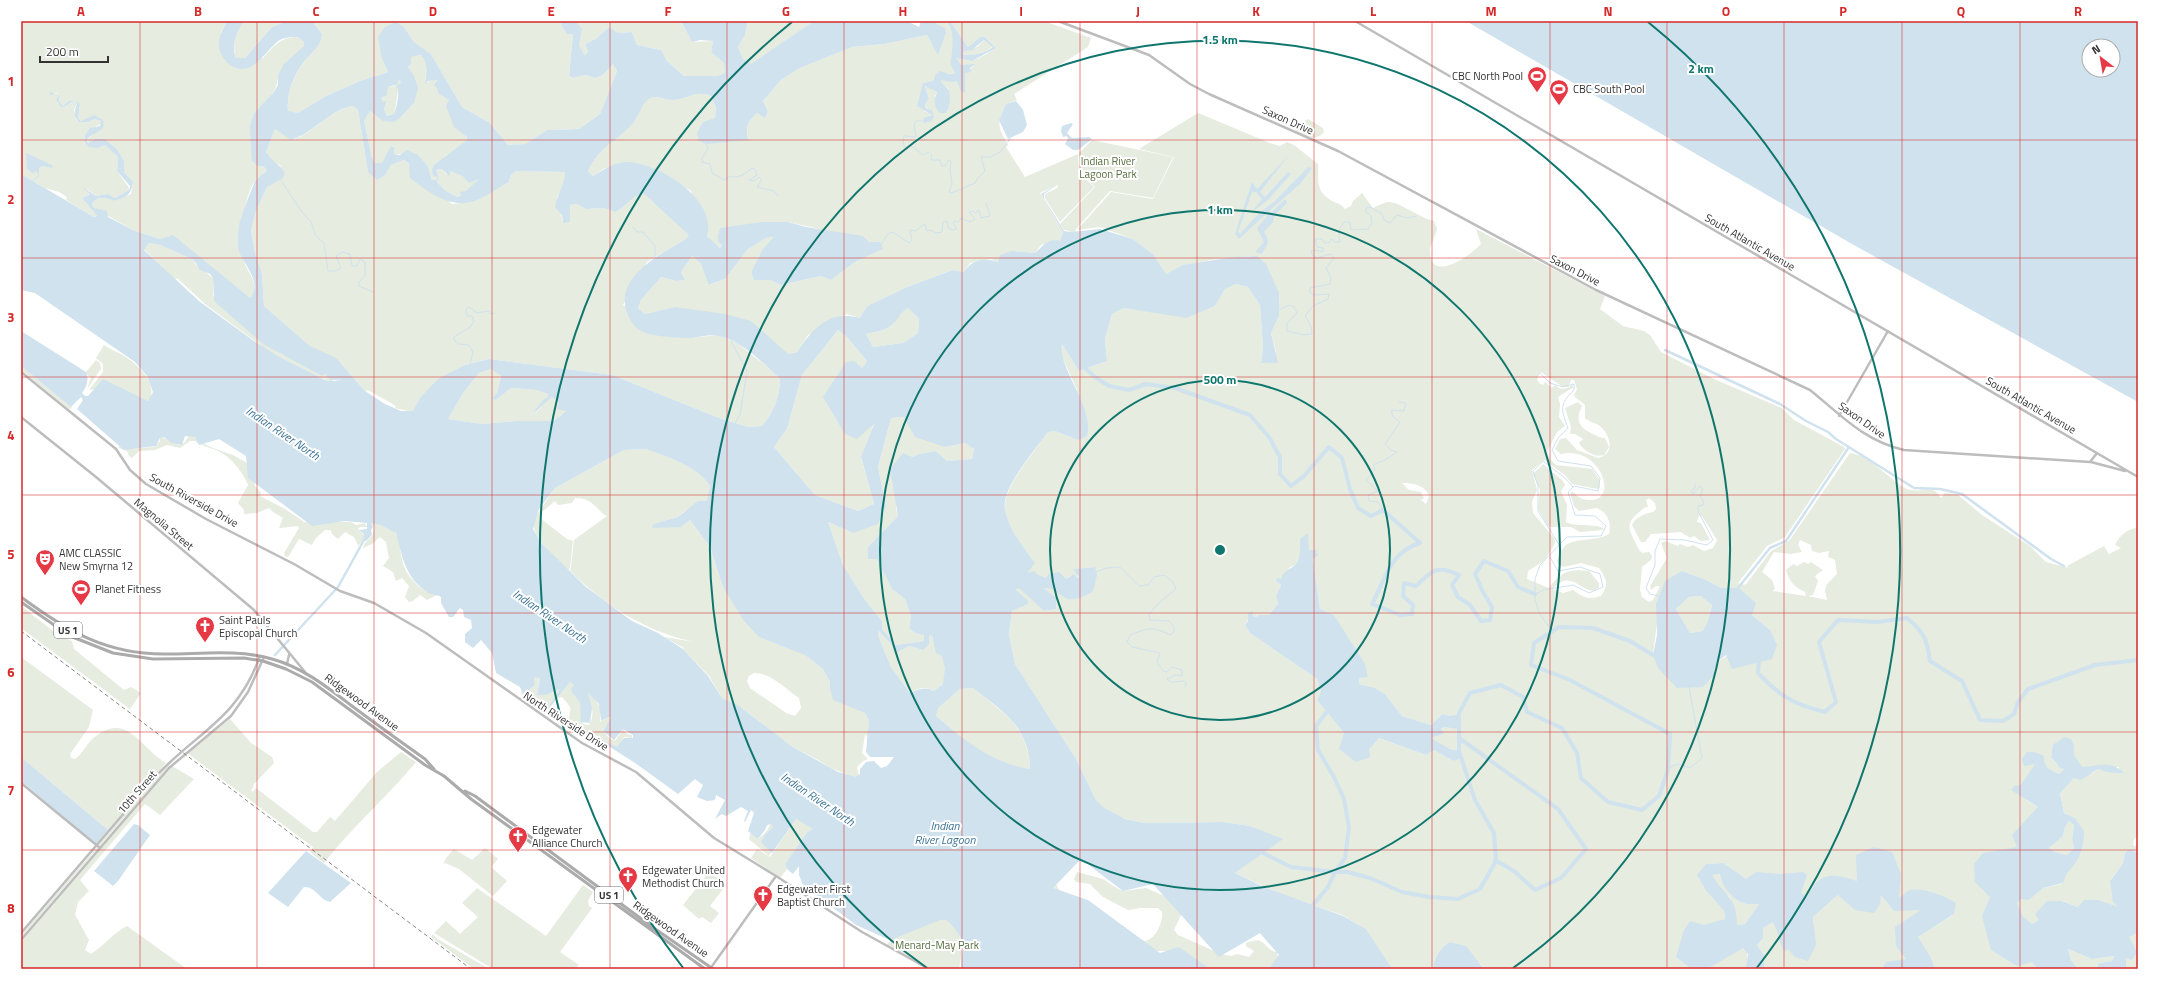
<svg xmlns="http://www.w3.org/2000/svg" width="2159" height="990" viewBox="0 0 2159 990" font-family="'Titillium Web',sans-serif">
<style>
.green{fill:#e6ecdf;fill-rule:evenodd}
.water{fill:#cfe2ee;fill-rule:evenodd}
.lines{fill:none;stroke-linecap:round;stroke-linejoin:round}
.stream{stroke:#cfe2ee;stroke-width:1}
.canal{stroke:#cfe2ee;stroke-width:2.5}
.river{stroke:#cfe2ee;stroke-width:4}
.secondary{stroke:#bdbdbd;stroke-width:2.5}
.primary{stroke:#ababab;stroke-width:3}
.rail{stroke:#888;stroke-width:1;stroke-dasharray:4 3;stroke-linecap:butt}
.grid{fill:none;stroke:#d62828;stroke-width:1;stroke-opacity:0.55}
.ring{fill:none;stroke:#0f766e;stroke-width:2}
.labels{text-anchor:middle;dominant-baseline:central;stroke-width:4;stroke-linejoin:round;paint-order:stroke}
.shield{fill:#fff;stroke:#707070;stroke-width:1}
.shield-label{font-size:10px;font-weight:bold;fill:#333}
.poi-label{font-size:11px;fill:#333;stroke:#fff;text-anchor:start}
.street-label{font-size:11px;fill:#333;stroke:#fff}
.park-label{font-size:11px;fill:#56703f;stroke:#fff}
.water-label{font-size:12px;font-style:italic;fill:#3f7597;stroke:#fff}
.centre{fill:#0f766e;stroke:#fff;stroke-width:2}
.ring-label{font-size:12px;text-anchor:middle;font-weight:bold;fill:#0f766e;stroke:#fff;stroke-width:4;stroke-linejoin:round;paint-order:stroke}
.neatline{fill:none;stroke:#d62828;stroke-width:1.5}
.grid-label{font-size:13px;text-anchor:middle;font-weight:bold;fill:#d62828}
</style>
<rect width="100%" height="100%" fill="#fff"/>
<path class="green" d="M21 21H227L221 32 225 61 263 58C274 46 280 37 298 37L304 42V46L278 75C278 93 266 100 254 113L263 166 267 170C264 174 259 176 256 180 242 197 242 235 243 256 243 271 263 281 250 299L173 236 160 239 135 231 94 208 92 205C96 195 106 198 114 201L131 194 133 182 124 172V161L118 150 105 139 89 143 87 140 104 123 98 117 81 121 78 118V110L80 108 76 101H68L63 106 59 101 60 98 57 93 50 95 57 94 59 96 57 103 64 107 74 101 77 103 74 110 76 119 79 122H89L94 119 101 121 102 124 96 126 85 142 98 148 105 145 118 157 117 171 130 189 115 198 108 194 96 196 86 188 90 194 82 198 97 216 94 217 66 200 67 197 59 192 45 188 21 174Z
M244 21H287L272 27 245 58H236C232 45 235 32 244 21Z
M312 21H561L562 27 567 34 573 33 569 76 573 78 586 75 595 78 603 75 613 64 617 71 600 114 579 129 547 130 525 144 508 145 490 123 462 107 431 54 414 42 404 27 382 59 388 72 360 81 326 96 298 113 288 112C286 90 296 71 310 55 317 47 321 45 322 34Z
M570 21H681L692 42 713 41 711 52 724 63 725 73 717 76H684L667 61 661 50 637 45 632 32 618 33 609 27 597 38 585 44 588 52 585 57 579 45 581 29Z
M748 21H814L751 65 743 59 738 47 745 35Z
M940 21H947C952 30 956 48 951 57L956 73 935 75 933 81 923 83 924 111 931 114 930 119 934 116 926 109 925 104 929 99 925 85 937 92 935 96 940 113 948 111V88L942 84 941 80 965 73 975 65H962L956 58 958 57C972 66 984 55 996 48L985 37H980L968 47 950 21H1044L1091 38 1088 47 1014 94 1017 100 1006 104C997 123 997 126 1008 145L1006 147 1025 177 1078 154 1079 172 1094 187 1060 222 1045 198V194L1057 188 1058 185 1040 193 1063 232 1060 241 1041 245 1035 253 1012 251 998 262 991 259 970 263 964 272 953 270 907 287 867 306 860 318 847 314 808 335 797 352 788 354 675 307 645 314 638 308 641 300 661 277 676 281 685 280 681 272 692 256 701 264 710 285 725 279 748 249 766 238 775 237 762 250 751 272 754 280H770L781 285 821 276 831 280 855 262 882 249 869 242 833 232 788 222 720 228 718 234V242L722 245 720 248 707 236 691 191 653 168 624 162 603 169 593 176 588 171C600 145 616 142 634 122 639 116 641 103 649 99 657 94 663 100 672 100 688 100 695 89 711 96L716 108 715 118 730 140H749C745 128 747 121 757 113L765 118 768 112 763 101 781 80 800 68 852 47 884 44 927 35 938 54 946 33 936 24Z
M984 40 993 46C987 52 972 57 963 54V51L977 47Z
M421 55 427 64 425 83 436 79 437 88 449 100C446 117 455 126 467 137V140L448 156 447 154 434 170 438 177 436 180H432L428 166 418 155 394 154V147L392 146 382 163H375L372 158 364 121 370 111 383 120 401 117 414 103 411 73 408 67 411 57Z
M398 78 401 82C397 87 397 105 394 114L387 116 384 109 387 102 383 103 381 98 387 94 388 87 394 86Z
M353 106 358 110 368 172 385 175 391 165 404 160 452 204 471 202 509 182 511 175 516 171 565 172V183L557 197 563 223 570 205 577 204 586 209 603 208 616 212C627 205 629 198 643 193L690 235 686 239 647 262 623 305 690 338 718 335 737 343 765 365 780 379C780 397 773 413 762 426L748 427 719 418 612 375 489 359 465 365 420 398 413 412 395 408 396 406 368 390 365 391 342 365 310 346 264 306 262 274 255 253 251 230 256 211 267 187 274 182 281 166 270 159 266 152 275 129 292 140C315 132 330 110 353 106Z
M1198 113 1270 143 1280 146 1287 142 1294 145 1318 164C1319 183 1315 190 1332 201 1338 204 1340 203 1345 209L1351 206 1353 201 1362 193 1373 208C1377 206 1383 203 1388 202 1398 201 1420 218 1434 221L1437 229C1436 237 1429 245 1430 252 1431 284 1471 255 1481 244L1476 229 1605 296 1600 309 1623 326 1644 331 1650 335 1661 352 1714 379 1782 408 1794 420 1844 447 1845 449 1785 537 1767 546 1738 583 1744 585 1747 583 1771 551 1789 541 1850 453C1870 456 1886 476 1903 487 1916 495 1925 486 1935 491 1938 493 1939 496 1941 498L1945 493 1957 494 1982 515 2030 546 2046 562 2069 568 2067 566 2104 546 2109 554 2121 548 2115 545C2119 536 2128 528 2138 528V836L2134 839 2133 845 2138 847V853L2129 849 2125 853 2123 863 2111 879 2119 908 2078 907 2063 901 2040 920 2032 924 2024 920 2015 904 2021 899H2030L2043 888 2062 884V877L2077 860 2075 818 2064 813 2060 792 2074 778 2093 773 2098 769C2107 773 2111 770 2119 773V767H2081L2073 755 2074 747 2051 754C2052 761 2058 767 2064 769L2059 774C2048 771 2044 768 2044 757L2035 752H2028L2037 761 2026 800 2038 807 1990 897 1983 915 2033 961 2038 969H1935L1918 937 1953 915 1955 907 1899 897 1875 847 1865 852 1857 881 1812 891 1808 897 1804 898 1749 883 1722 863 1708 864 1707 892 1724 911 1725 919H1723L1742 948 1747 949 1748 969H1484L1480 963 1449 942C1440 949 1434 957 1433 969H1390L1366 929 1342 915 1296 899 1294 900 1235 873 1279 841 1250 826 1224 822 1145 823 1108 815 1096 800 1076 759 1015 664 1009 634 1012 611 1028 604 1016 590 1019 587 1044 611 1056 609V598L1044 588H1050L1060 593 1095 567 1074 569 1079 578 1070 576 1066 579 1046 578 1026 573 1035 563C1024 548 1008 528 1005 509 1002 488 1036 450 1048 432L1055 431 1078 440 1077 390 1060 352 1062 344 1079 371 1107 361 1105 339 1112 314 1124 308 1186 317 1215 306 1225 289 1236 284 1248 287 1260 305 1263 347 1261 362 1276 352 1271 333 1279 316 1257 256C1226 257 1194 260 1166 274L1153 254 1133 239 1100 227 1077 230 1111 192 1153 199 1174 157 1139 149ZM1541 372 1563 387H1568L1571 380H1574L1577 389 1574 396 1585 405V418C1590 423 1596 422 1601 427 1611 437 1615 454 1598 458L1577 450 1566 438 1560 439 1555 449 1561 454C1601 445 1620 502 1589 500 1582 500 1578 497 1573 492L1570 493 1574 506 1579 511 1597 508C1607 512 1612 523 1609 534 1597 542 1572 537 1564 547 1561 551 1559 556 1557 561L1559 565 1564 567 1581 563 1599 568C1607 579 1609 585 1601 596 1588 600 1584 598 1573 590L1563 593 1553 589C1570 569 1579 591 1595 591L1599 587V583L1589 571C1570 569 1561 571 1549 588L1527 579 1528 571 1545 560 1555 543 1554 538 1533 513 1532 502 1537 490 1532 470 1544 460 1565 475 1572 484 1598 489 1600 487 1599 479 1592 469 1556 465 1550 459 1547 452 1557 432 1565 426 1559 417 1560 404 1558 397 1574 387 1572 385C1566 389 1561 391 1555 385L1552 388 1545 382 1543 385 1539 383 1537 379ZM1402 483C1413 483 1425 485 1429 496L1426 504 1421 500 1424 498 1421 492 1409 490ZM1649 498 1655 503 1656 509 1653 512C1645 514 1636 516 1632 525L1641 542H1645L1651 534 1681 532 1690 538 1694 536 1701 541 1710 540 1701 523 1697 522 1699 515 1702 516 1717 540 1713 548 1704 551 1693 545 1688 547 1680 544 1678 546 1665 541 1661 543 1667 558 1650 586 1651 590 1656 586H1660L1653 600 1649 602 1642 597 1640 590 1642 567 1651 560 1652 556 1649 552 1642 553C1637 548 1637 545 1634 540 1628 528 1627 523 1638 513 1641 511 1643 507 1648 507L1646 500ZM1800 540 1811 545 1812 551 1819 553 1829 551 1828 557 1835 560 1837 574 1827 584 1825 590 1827 600 1808 596 1813 595 1818 581 1815 576 1823 570 1811 562 1808 564 1804 562 1797 566 1793 564 1786 570C1789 581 1794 587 1805 592L1806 596 1773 591 1775 588 1772 580 1762 572 1774 552 1791 554 1802 552 1798 545ZM1302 551 1313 559 1320 609 1334 615 1342 629 1359 684 1375 688 1386 695 1402 716 1431 725 1442 714 1451 716 1445 727 1441 729 1444 734 1430 738 1450 749 1459 751 1453 761 1434 750 1426 755 1379 738 1369 750 1344 733 1317 700 1321 691 1317 679 1250 633 1245 625 1252 612V616L1256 617 1259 615H1269L1278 604 1276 596 1281 585 1275 580 1281 579 1290 567 1295 565ZM1682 571 1704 579 1721 588H1739L1752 615 1770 630 1717 662 1653 655 1657 622Z
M1308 119 1323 128 1324 132 1320 136 1312 138 1296 131 1294 128Z
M1092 140 1173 157 1153 198 1110 191 1076 229 1072 242 1067 241 1070 231 1064 230 1060 224 1095 187 1080 172 1079 153Z
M442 169 447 175 450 171 462 176 469 183 479 178 472 187 458 197 446 191 437 182 439 177 436 170Z
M149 243 160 245 194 260 196 265 213 278V296L282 355 288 356 322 376 324 373H327L328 375 342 379 330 381 316 376 267 350 205 304 177 278 175 279 171 276 144 249Z
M908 308 919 319 918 333 903 343 873 347 866 334C875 332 886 331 893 324 899 318 900 312 908 308Z
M838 330 847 337 867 361 862 368 874 423 861 458 874 504 858 511 815 495 774 447 787 429 802 375Z
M104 345C109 349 116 351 121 354 136 363 159 382 149 401L96 389 89 390 103 372V364L96 358Z
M96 360 100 363 101 369 87 389 91 378 85 373Z
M21 366 71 407 72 408 69 409 21 370Z
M491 369 501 376 497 393 493 399 496 400 511 388 538 390 548 394V397L530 416C539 412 544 403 552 397L567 410 554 421H515L482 424 448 419 463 393 479 373Z
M1578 402 1582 406C1575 420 1579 428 1593 434 1597 436 1600 438 1605 438L1609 447 1604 455C1596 458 1583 451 1579 443L1583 439 1575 434H1570L1571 427 1565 408Z
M904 417 945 447 965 443 974 449 972 459 947 461 936 451 919 454 912 457 896 508 898 516 868 547 877 558 892 589 905 599 911 616 909 628 915 633 924 634V641L896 645 882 629V621L865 600 843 565 828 522 853 533 886 506 878 467 891 418Z
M160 436 179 445 184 443 189 436 194 437 210 447 233 455 249 464 255 486 261 493 260 496 285 509 304 522H351L356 525 365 523 367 527H360L358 529 364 535 363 541 357 547 358 545 354 537 345 532 338 539 332 534 331 530H325L315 539 312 545 299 539 288 557 285 556 284 553 299 528 298 526 279 528 283 518 273 512 269 508 257 513 244 514V510L238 503 248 485C244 474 231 457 220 452 211 447 203 447 195 441H190L180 448 167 445 155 450 139 451 132 458 129 456 127 451 119 448V445L128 449 154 447 160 441Z
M646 449C668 457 698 466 710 486L708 501 686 510 678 517 653 524 681 527 690 520 710 547 723 587 759 637 804 654 823 669 830 682V688L858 710 865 713 869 720 868 736 865 735 862 753 868 759 863 761 857 767 859 776 855 778 831 768 818 760 793 747 743 709 725 703 709 676 683 649 684 648 664 637 695 642C646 632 606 606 570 571 573 560 572 551 574 540L607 516C598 513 594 497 575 498L572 503 558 505 555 501 542 512 540 518 567 539 573 541C571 552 572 560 569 571 556 558 530 539 534 519L555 488 624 450ZM754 673C770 672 786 689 799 698L801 708 795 716 786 713 750 688 747 681 749 676Z
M1543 464 1563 481 1565 485 1561 491 1567 505 1566 522C1573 527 1592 523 1603 528V530L1580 532 1571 527H1550L1547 525 1538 509 1540 490 1533 474Z
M371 523C409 523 394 552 408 574 412 580 419 588 426 591 430 593 434 593 437 595L427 600 420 595 413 601 409 602 405 597 409 586 402 578 396 581 393 572 383 566 389 558 386 542 380 537 372 544 363 548 365 543 373 535 374 527Z
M1701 596 1712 604 1708 620 1703 631 1690 633 1676 609 1689 597Z
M21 606 57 634 72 641 74 649 124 690 131 687 141 693 130 709 21 628Z
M879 631 898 652 909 646 923 650 928 634 932 636C933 645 937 648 942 656 947 665 945 674 943 684L934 691C926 686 918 688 910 693L891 667 878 635Z
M21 657 93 710 89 727 70 754 71 758 75 759C83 754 87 742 96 736 128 712 141 749 166 763L108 830 21 757Z
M534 677H540L537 694 552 693 560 689 549 706 538 703 528 691 535 685Z
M570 682 575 685 570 690 581 701V720L583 724 589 725C596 714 591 705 587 694H591L600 707V722L609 717 612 720 603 730 608 737 615 741 623 729 627 734 632 735V738L624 737 618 747H616L586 730V734L569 722C569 705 575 712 562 697L558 698 546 712 520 693 522 692 537 703 550 707Z
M973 688C1004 714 1028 725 1030 769L1009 767 969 745 936 716 937 708 960 689Z
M230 719 251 743 272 757 274 763 253 785 254 786 251 790 253 792 256 788 313 832H317L330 817 335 821 377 772 401 752 416 762C387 797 352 827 324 863L310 852 313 847 187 753Z
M168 764 170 765 100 846 98 845Z
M172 766 194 779 160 815 145 804 80 880 89 891 78 902 75 915 89 940 85 950 91 954C105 945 113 933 127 926L187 969H21V942Z
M796 819 813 829 808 831 785 864 787 869 780 878 751 858 757 849 770 857Z
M2069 821 2074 825 2072 839 2074 848 2067 855 2055 852 2049 848 2063 836 2065 827Z
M770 824 774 826 772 851 769 856 749 839 751 832 758 839 767 831Z
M97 847 98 848 21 938V935Z
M485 848 498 859 491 867 507 881 493 896 459 869 445 863 443 865 446 858 454 849 472 860Z
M709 872 726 885 710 906 719 913 711 923 702 917 699 919 683 905Z
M1077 872 1103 879 1115 887 1123 891 1146 888 1167 897 1182 913 1174 930 1178 935 1221 954 1231 956 1237 954 1249 957 1254 951 1246 946V943C1266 934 1263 950 1277 952L1281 969H1198L1175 951H1142L1042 880 1056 884 1059 890 1144 941C1156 940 1163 922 1162 912L1158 908H1141L1128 910 1103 897 1090 884 1076 882 1074 879Z
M1720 874C1721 885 1733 899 1743 903 1748 905 1754 904 1759 904L1745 924 1737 925 1730 897 1720 889 1711 875Z
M583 885 593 892 588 901 589 906 592 908 560 952 579 965 575 969H493L434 933 446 921 460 934 478 917 462 903 477 888 546 936Z
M1881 894 1891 907 1926 908 1897 926 1896 940 1906 959 1884 969H1764V955L1757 945 1763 939V928L1773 922 1814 925 1813 917 1838 895 1879 899Z
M935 911 956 926 963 946 959 969H931L887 945 893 937Z
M2138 928V969H2123L2129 947 2127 936Z
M433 934 436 938 489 969H474L431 937Z
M2068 949 2092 959 2114 956 2112 961 2099 963 2096 969H2078L2071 960Z"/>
<path class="water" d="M227 21H244C236 32 231 46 236 58H245L272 27 287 21H312L322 34C321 45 317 47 310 55 296 70 286 90 288 111L298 113 326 96 360 81 388 72 382 59 378 37 385 27 396 22 404 27 414 42 431 54 462 107 490 123 508 145 525 144 547 130 579 129 600 114 617 71 613 64 603 75 595 78 586 75 573 78 569 76 573 34H567L562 27 561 21 576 22 582 29 579 45 585 56 588 52 585 44 597 38 609 27 618 33 632 32 637 45 661 50 667 61 684 76H717L725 73 724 63 711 52 713 41 700 40 692 42 681 21H718L722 23 748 21 745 35 738 47 743 59 751 64 814 21H907L919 27 921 21H940L936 24 945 28 946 33 938 55 927 35 884 44 852 47 800 68 781 80 763 101 768 112 765 118 757 113C748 121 744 128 749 140L706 144 699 141 697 133 703 122 715 118 716 108 711 96C695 89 688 100 672 100 663 100 657 94 649 99 642 103 639 116 634 122 617 142 600 145 588 171L593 176C602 170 614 163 624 162 657 161 718 199 707 236L720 248 722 245 718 242V234L720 228 762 222H788L806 227 863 236 869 242H880L883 249 855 262 831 280 821 276 781 285 770 280H754L751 272 762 250 774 237 766 238 748 249 725 279 709 285 701 264 692 256 681 272 685 280 676 281 661 277 641 300 638 308 645 314 675 307 725 314 751 321 788 354 797 352C814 327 829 310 860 318L867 306 907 287 953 270 964 272C971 260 984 257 998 262L1000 255 1012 251 1035 253C1043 246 1048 238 1060 241L1063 232 1041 194 1057 185 1044 194V198L1064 231 1071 232 1100 229 1133 239 1153 254 1166 274 1183 265 1234 257 1257 256 1266 264 1279 293V316L1271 333 1278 363H1261L1263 347 1260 305 1248 287 1236 284 1225 289 1215 306 1186 318 1124 308 1112 314 1105 339 1107 361 1079 371 1062 344C1057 367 1095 408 1087 436L1078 440 1055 431 1048 432C1036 449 1001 488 1005 509 1008 528 1024 548 1035 563L1027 573 1034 571 1038 575 1046 578 1049 574 1059 572 1066 579 1074 574 1077 578 1079 577 1073 569 1095 567 1097 575 1093 591C1086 596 1072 603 1064 597 1057 593 1054 588 1044 588L1056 598V609L1044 611 1019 588 1016 590 1028 601V604L1012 611 1009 634 1015 664 1076 759 1096 800 1104 808 1125 819 1145 823 1224 822 1250 826 1283 839 1235 873 1264 887 1343 916 1366 929 1392 969H1269L1279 955 1260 933 1219 957 1153 884 1123 891 1081 859 1053 888 1088 900 1160 953 1179 947 1210 969H962C960 961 963 955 963 947 963 938 953 925 946 920H940L893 939 885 938 856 925 803 885 799 875V866L793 874 787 869 785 864 808 831 813 829 796 819 772 853 761 842 764 836 773 827 771 824 767 825 765 830 758 839 748 831 754 813 751 810 745 822 744 821 748 811 741 807 726 816 722 814 715 819 725 800 716 795 715 800 707 801 697 797 703 785 695 779 678 794 635 763 585 731 617 747 624 738H633V735L623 729 614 740 603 731 611 718 609 717 601 721 599 704 588 693 592 708 590 723 581 722 580 702 570 690 574 685 570 682 547 711 522 692 520 687 496 673 492 653 481 640 473 648 465 642V634L472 628 471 620 464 617 463 610 460 608 453 617H449L441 603V597C437 594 431 595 427 592 405 578 402 555 396 533L381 525 371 523 373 527 371 530 372 535 366 541 363 540 364 534 359 530 367 529V523L345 521 312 526 248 478 246 456 219 439 199 445 195 437 185 436 182 445 172 443 164 437 160 438 156 446 124 450 77 409 83 400 81 397 71 407 21 366V331L86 372C89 380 87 386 82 393L85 396H88L103 379 148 401 153 392 147 376 135 362 35 293 21 290V174L94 217 97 216 82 198 90 194 83 187 96 196 108 194 115 198 130 189V186L117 171 118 157 105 145 98 148 89 147 85 142V135L90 128 100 126 101 121 94 119 89 122H79C72 115 75 111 77 103L74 101 64 107 60 106 56 100 59 96 57 94 50 95V92L60 96 59 101 63 106 68 101H76L80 104 78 118 81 121 94 115 103 120C107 133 92 131 87 140L88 143 95 139H105L118 150 124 161V172L133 182C131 196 126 197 114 201 106 198 96 195 92 205L94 208 107 211 108 217 135 231 160 239 173 235 250 298C263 282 244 266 239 251 237 244 238 233 239 226 239 222 253 184 256 180 259 176 264 174 267 170L263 166H258L252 161 250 126 254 113 273 93 278 85V75L284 64 304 46V42L298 37C291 37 283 37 277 42 264 53 251 79 230 65 225 61 220 54 219 47 218 37 223 29 227 21ZM421 55C429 65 426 73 425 84L428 81 437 80 434 85 437 88 438 93 449 100 446 106 454 127 467 137V140L434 165 432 169 433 176 438 177 436 180H432L428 166 418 155 407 150 400 155 394 154V147L391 146 382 163H375L372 158 364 121 370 111 383 121 394 122 401 117 414 103 418 88 414 76 408 67 411 64V57ZM398 79 401 82 396 87 398 88C399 97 397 106 394 114L387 116 384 109 387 101 383 102 381 98 387 95 388 87 398 84ZM353 106 358 110 368 172 377 180 385 175 391 165 404 160 409 164 410 178C427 191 449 208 471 202 483 199 497 188 509 182L511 175 516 171 565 172C565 185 557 194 555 207L562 215 563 223 570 222V205L577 204 586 209 603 208 616 212C627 205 630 198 643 193L689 235 686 239C659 255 612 278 628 315 632 325 638 331 649 334 662 337 679 338 692 338 700 337 711 334 719 336 742 341 763 363 780 379 780 397 773 413 762 426L748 427 719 418 612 375 489 359 465 365 438 379 420 398 413 411H401L385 404 365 391 336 358 310 346 264 306 262 274 255 253 251 230 256 211 267 187 283 178 285 173C280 164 271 161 266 152L275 129 291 140C315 132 331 109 353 106ZM442 169 449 176 450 171 462 176 469 183 479 179 466 191 460 192 461 195 458 197 446 191 437 182 439 177 436 170ZM149 243 160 245 194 260 200 270 210 274 213 278 214 301 263 344 322 376 326 373 328 378 331 380 341 379C336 382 330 381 325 380L278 356 254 341 199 301 144 250ZM908 308 919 319 918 333 903 343 873 347 866 334C875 332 886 331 893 324 899 319 900 312 908 308ZM838 330 847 337 867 361 862 368 854 361 846 362 823 397 845 434 857 439 874 424 861 457 874 504 858 511 815 495 774 447 787 429 802 375ZM491 369 501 376 497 393 492 399 496 400 511 388 537 390 548 394V397L544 399 530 417 552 397 559 403 557 409 566 411 554 421H515L482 424 448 419 463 393 479 373ZM904 417 915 437 945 447 965 443 974 449 972 459 947 461 936 451 919 454 912 457 903 453 890 469 898 516 868 547V559H877L892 589 905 599 911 616 909 628 915 633 924 635V641L896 645 882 629V621L865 600 843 565 828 522 853 533 878 524 886 506 878 467 891 418ZM646 449C667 457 698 466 710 486L707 501H698L678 517 653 524 652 528 681 527 690 520 710 547 723 587 744 621 759 637 805 655 823 669 830 682V688L833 700 865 713 869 720 866 752 870 757H894L887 766 881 768 874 761 866 762 860 769V774L856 777 838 772 793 747 739 706 722 698 708 676 683 649 658 633 632 621 586 587 541 543 533 529 539 509 555 488 624 450ZM879 631 898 652 909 646 923 650 929 644V635L932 636 936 653 942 656 945 668 943 684 934 691C926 686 918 689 910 693L891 667 878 635ZM534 677 540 678 537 694C545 697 553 692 560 689L549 706 538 703 528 691 535 685ZM973 688C1003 712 1029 726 1030 769 991 763 964 740 936 716L938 708 960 689Z
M947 21H950L968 47 980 37H985L996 48 972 61 956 58 962 65 976 64 970 68 971 72 965 73V93L961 91 957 81 952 82 941 80C942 85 944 84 947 88 952 93 950 108 946 113H940C933 106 934 101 937 92L925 86 929 99 925 104 926 109 932 110 934 117 931 121 923 123 924 118 932 115 917 106 923 83 933 81 935 75 940 71 949 74 955 73 950 63C953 49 955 35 947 21ZM984 40 993 47C987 52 971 57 963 54L964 51 972 50Z
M1466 21H2138V402L1852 244ZM2089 46H2113V70H2089Z
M1016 101 1023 110 1027 125 1023 132 1008 139 999 120 1006 104Z
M1071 123 1073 124 1067 133 1072 138 1089 137 1092 139 1078 150H1073L1065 144 1068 139 1067 136 1063 137 1061 131 1062 126Z
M26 153 52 165 53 168 42 166 39 168V174L35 171 34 174 27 169Z
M1289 155 1260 192 1265 197 1288 172 1291 174 1269 199 1252 212 1262 199 1256 192H1252L1238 232 1240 234 1259 213 1274 202 1308 167 1312 168 1300 184 1269 211 1271 213 1284 200H1286L1287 203 1274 216 1273 222 1264 232C1271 242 1267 244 1262 254L1255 252 1264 242 1257 228 1268 215 1266 214 1239 239 1235 234 1252 182 1256 188H1258Z
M1308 533 1309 550H1316L1318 555 1313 559 1320 609 1334 615 1365 664 1368 677 1359 678V684L1375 688 1386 695 1402 716 1431 725 1442 714 1451 716 1459 714V729L1445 727 1441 729 1444 734 1431 738 1450 749 1459 751 1461 758 1453 761 1434 750 1426 755 1379 738 1369 750 1370 757 1356 762 1339 749 1344 733 1317 700 1321 691 1317 679 1250 633 1245 625 1248 621V614L1252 611 1253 616 1256 617 1259 615H1269L1278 604 1276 596 1281 585 1275 580 1278 578 1281 579C1283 572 1288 570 1294 566 1301 560 1300 548 1300 539Z
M1682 571 1704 579 1721 588H1739L1756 603 1752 615 1770 630 1777 645 1772 659 1732 669 1726 655 1717 662 1713 676 1703 687 1677 688 1658 668 1653 655 1657 635 1656 604 1665 581ZM1701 596 1712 605 1708 620 1703 631 1690 633 1676 609 1689 597Z
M2064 737 2071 739 2074 746V755L2082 767C2097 766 2112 760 2124 773 2115 773 2107 773 2098 769L2081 780 2074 778 2060 793 2064 813 2075 818 2084 831C2084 841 2082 853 2076 862 2070 870 2066 873 2063 883L2043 888 2029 900 2021 899 2017 903 2023 917 2032 924 2039 920 2035 914 2047 901H2062L2078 907 2084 900H2098L2118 907 2113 902 2110 881 2123 863 2125 853 2129 849 2138 853V932L2129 937 2137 952 2132 960 2126 958V968L2128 969H2096L2099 963 2112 961 2114 956 2092 959 2068 949 2071 960 2078 969H2038L2032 962 2017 966 1991 950 1982 916 1990 897 1975 882 1974 864 1983 853 2017 847 2012 835 2038 807 2011 790 2014 786 2021 785 2035 764 2024 766 2022 759 2027 752H2035L2044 756C2044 768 2049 770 2059 774L2064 769 2060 768 2051 757 2053 745ZM2069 821 2074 825 2072 839 2074 848 2067 855 2055 852 2049 848 2063 836 2065 827Z
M21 757 108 830 96 844 21 781Z
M134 824 138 825 150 835 118 881 113 886 94 871Z
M1874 847 1892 852 1901 874 1899 897C1904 896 1906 891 1910 890 1923 887 1946 896 1956 903L1954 914 1918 937 1931 958 1935 969H1882L1886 962 1906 959 1896 946 1895 927 1921 910 1894 911 1881 895 1880 904 1874 913 1855 910 1838 895 1813 917 1816 945 1808 961 1795 957 1788 949 1785 952C1778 942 1779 932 1773 922L1763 928V939L1757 945 1764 955V969H1746L1748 954 1743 948 1709 968 1689 967 1676 957 1684 930 1690 921 1704 925 1725 919 1724 911 1707 892 1697 875 1706 864 1723 863 1746 879 1757 872 1781 874 1803 872 1807 875 1801 893 1806 897C1811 892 1813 886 1817 882 1829 871 1844 877 1857 881L1856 855ZM1720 874C1721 885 1732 899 1743 903 1747 905 1754 904 1759 904L1745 924 1737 925C1737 896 1725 897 1712 875Z
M306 851 351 883 330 902C320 900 315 886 304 887L288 907 268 893Z
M1449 942 1466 946 1484 969H1433C1434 957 1440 949 1449 942Z"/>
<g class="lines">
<path class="stream" d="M922 121 918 120 914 124 916 137 904 136 903 144 906 148 910 145 923 155 929 152 932 155 931 160H940L942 166H945L949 160 951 161 950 169 952 184 949 192 952 193 975 183 978 178 985 171 981 157H990L1000 152 1010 139
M706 144 708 149 702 158V162L710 164 712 173 724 180 730 176C736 180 747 173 752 168L755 169 757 175 749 180 754 181 759 177 762 180 757 187 774 191 778 196
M280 179 302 212 311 222 316 236 324 243 328 271H335L341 268 336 256 342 252 350 254 352 266H357L360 259 365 262V276L359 282V286L373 292
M33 181 39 176 38 174
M633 227 637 232H643L655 246V257
M881 245 888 234 893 232 909 243 912 240 910 230 915 231 925 224 927 231 930 230 936 233 942 232 943 222 947 221 948 228 953 230 957 229 953 223 954 221 959 222 961 218 970 222 975 219 969 212 973 211 975 213 979 210 981 218 990 216 986 203
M1279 310 1289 305 1294 307 1297 313 1287 323V331L1304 335 1312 334 1311 326 1305 316 1313 306 1328 299 1329 294 1314 295 1310 292V288L1330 284 1331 278 1326 268 1334 258 1330 254 1317 258 1312 255 1311 251 1316 250 1323 252V248L1317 247 1315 239H1322L1325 243H1329L1331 239 1335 242H1340C1338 234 1338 227 1345 222H1350L1351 230 1368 229 1372 223 1371 216 1366 212V208L1370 207 1382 214 1384 220 1390 223 1397 215 1407 218 1416 216
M731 341 747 371 740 415 735 423
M470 364 473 352 469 345 459 344 454 340V337L470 327 474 321 472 316H467L466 309 469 307 477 313 488 311 492 314 495 313
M1539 372 1550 383 1563 387 1574 384V390C1559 404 1561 410 1568 428L1558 438 1552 450 1558 461 1591 466 1600 478 1598 491 1574 486 1568 492 1575 515 1595 516 1606 526 1601 536 1567 537 1540 565 1535 579V600L1540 614 1552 631
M1383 510 1378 502 1369 501 1368 495 1378 491 1366 480 1375 470 1373 465 1385 460 1397 452 1391 450 1385 444 1400 422 1393 417 1391 410 1404 411 1406 403 1399 402
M1560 546 1538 511V486L1533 471 1543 461 1565 478 1573 487
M1096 572 1106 568 1120 567 1139 586 1148 585 1154 577 1164 575 1173 582 1176 589C1166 597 1157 604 1149 614L1150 620 1169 621 1174 626V632L1170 635C1152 626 1148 628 1130 635L1127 642 1132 647 1160 653 1157 662 1163 671 1167 672 1172 667 1182 670V676L1175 675 1167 679 1171 682 1184 681 1186 684 1185 687
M1536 594 1543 590 1573 585 1589 593 1603 587 1600 574 1580 567 1558 571 1550 557
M1659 596 1650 594 1646 588 1655 565V551L1660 539 1684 540 1707 545 1713 540 1698 511V506L1703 505 1704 502 1700 496 1703 489 1700 486 1693 494 1691 491 1695 488V484
M1668 768 1678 764 1690 768 1702 758 1689 687"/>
<path class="canal" d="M1665 350 1780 404 1806 421 1828 432 1836 439 1914 488 1940 489 1962 494 2051 559 2064 566
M1738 588 1770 548 1786 541 1849 447
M275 655 338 587 364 540"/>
<path class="river" d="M1086 369 1095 377 1109 386 1129 390 1146 384 1175 388 1250 415 1269 437 1280 457V474L1291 486 1304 476 1329 447 1342 458 1350 489 1358 508 1371 516 1383 510 1420 543C1389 553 1386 578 1372 604L1400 615 1412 614 1413 605 1403 596 1404 583 1416 586C1432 571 1436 564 1459 575L1452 585 1458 597 1470 605 1481 621 1490 620 1492 607 1483 592 1475 574 1484 561 1508 571 1518 587 1535 594
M1759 657 1758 673C1781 697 1793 704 1825 712L1836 702 1819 642 1838 620 1878 622 1907 618C1924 632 1927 639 1930 661L1962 681 1980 720 2003 721 2014 714 2018 702 2028 689 2095 665 2138 660
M1459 738 1558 809 1586 849 1561 878 1535 890 1514 871 1495 860
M1263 853 1291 867 1335 872 1345 858 1349 827 1344 799 1334 777 1318 750 1316 726 1326 713
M1313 905 1328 887 1335 872H1348L1370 878 1402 892 1429 897 1458 899 1480 889 1496 861 1494 833 1475 800 1459 751V713L1470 693 1501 685 1523 697 1527 712 1562 728 1577 753 1581 778 1608 802 1642 810 1659 796 1668 770 1670 734 1570 680 1531 665 1534 643 1559 627 1593 628 1630 641 1658 658"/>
<path class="secondary" d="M1058 21 1149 55 1190 84 1209 94 1338 151 1596 290 1810 390C1841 415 1864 441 1904 450L2090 462 2097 453
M1355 21 2138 477
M21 372 116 449 130 470 146 484 206 519 294 564 340 591 374 603 426 633 582 743 636 772 714 838 776 876 862 932 929 969
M1839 416 1888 331
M21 417 96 477 254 610 305 672
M2091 462 2125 471
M287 664 289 655
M21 783 100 848
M21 933 156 776C197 732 238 719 260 656
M21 940 169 768 231 716 248 692 264 657
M710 969 776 876"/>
<path class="primary" d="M21 597C67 631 107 655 167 654 201 654 238 649 272 659 302 667 327 687 352 706 376 724 401 742 425 759L434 769
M21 602 70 636 113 653 153 659 244 658 263 661 286 669 312 682 425 765 444 776 471 799 705 969
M465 791 475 796 651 926 713 969"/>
<path class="rail" d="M21 631 471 969"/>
</g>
<path class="grid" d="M140 21V969M257 21V969M374 21V969M492 21V969M610 21V969M727 21V969M844 21V969M962 21V969M1080 21V969M1197 21V969M1314 21V969M1432 21V969M1550 21V969M1667 21V969M1784 21V969M1902 21V969M2020 21V969M21 140H2138M21 258H2138M21 377H2138M21 495H2138M21 613H2138M21 732H2138M21 850H2138"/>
<g class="ring">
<circle cx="1220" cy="550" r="170"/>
<circle cx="1220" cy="550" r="340"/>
<path d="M927 968A510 510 0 1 1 1513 968"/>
<path d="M684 969A680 680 0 0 1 792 22M1648 22A680 680 0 0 1 1756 969"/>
</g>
<defs>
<g id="stadium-pin" transform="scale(1)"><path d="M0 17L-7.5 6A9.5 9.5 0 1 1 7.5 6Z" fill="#e63946" stroke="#fff"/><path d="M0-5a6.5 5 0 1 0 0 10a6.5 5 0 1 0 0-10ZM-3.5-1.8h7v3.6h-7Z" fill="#fff"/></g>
<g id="theatre-pin" transform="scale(1)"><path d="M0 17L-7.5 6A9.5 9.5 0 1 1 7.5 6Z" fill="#e63946" stroke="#fff"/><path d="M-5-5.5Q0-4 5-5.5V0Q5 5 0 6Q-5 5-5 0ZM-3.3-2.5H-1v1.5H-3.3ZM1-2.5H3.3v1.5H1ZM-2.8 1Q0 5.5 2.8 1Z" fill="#fff"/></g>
<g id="church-pin" transform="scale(1)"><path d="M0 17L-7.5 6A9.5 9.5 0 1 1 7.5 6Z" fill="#e63946" stroke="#fff"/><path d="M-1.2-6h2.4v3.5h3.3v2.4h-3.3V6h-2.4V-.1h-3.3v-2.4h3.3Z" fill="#fff"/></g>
</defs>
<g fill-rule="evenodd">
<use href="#stadium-pin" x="1537" y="76"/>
<use href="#stadium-pin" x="1559" y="89"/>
<use href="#theatre-pin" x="45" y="559"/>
<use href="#stadium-pin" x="81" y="589"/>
<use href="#church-pin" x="205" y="626"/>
<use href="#church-pin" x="518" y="836"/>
<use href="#church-pin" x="628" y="876"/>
<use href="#church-pin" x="763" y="895"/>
</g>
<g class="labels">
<g class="shield">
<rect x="54" y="622" width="28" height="16" rx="3"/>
<rect x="595" y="887" width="28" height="16" rx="3"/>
</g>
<g class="shield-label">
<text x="68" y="630">US 1</text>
<text x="609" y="895">US 1</text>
</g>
<g class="poi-label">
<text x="1523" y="76" text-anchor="end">CBC North Pool</text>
<text x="1573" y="89">CBC South Pool</text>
<text x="59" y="553">AMC CLASSIC<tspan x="59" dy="13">New Smyrna 12</tspan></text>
<text x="95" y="589">Planet Fitness</text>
<text x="219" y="620">Saint Pauls<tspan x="219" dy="13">Episcopal Church</tspan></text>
<text x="532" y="830">Edgewater<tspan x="532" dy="13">Alliance Church</tspan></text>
<text x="642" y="870">Edgewater United<tspan x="642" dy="13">Methodist Church</tspan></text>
<text x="777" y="889">Edgewater First<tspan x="777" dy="13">Baptist Church</tspan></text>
</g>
<g class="street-label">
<text transform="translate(1288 120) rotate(24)">Saxon Drive</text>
<text transform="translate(1750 242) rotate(30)">South Atlantic Avenue</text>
<text transform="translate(1575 270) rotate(27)">Saxon Drive</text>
<text transform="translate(2031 405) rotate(30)">South Atlantic Avenue</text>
<text transform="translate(1862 420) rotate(35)">Saxon Drive</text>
<text transform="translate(194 500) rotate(29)">South Riverside Drive</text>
<text transform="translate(164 524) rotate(40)">Magnolia Street</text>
<text transform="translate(362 702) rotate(36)">Ridgewood Avenue</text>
<text transform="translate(566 721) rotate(33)">North Riverside Drive</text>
<text transform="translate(137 792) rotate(-49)">10th Street</text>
<text transform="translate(671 929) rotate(35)">Ridgewood Avenue</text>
</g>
<g class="park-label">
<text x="1108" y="161">Indian River<tspan x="1108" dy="13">Lagoon Park</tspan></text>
<text x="937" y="945">Menard-May Park</text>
</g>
<g class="water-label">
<text transform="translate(283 433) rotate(34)">Indian River North</text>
<text transform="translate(550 616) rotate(34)">Indian River North</text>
<text transform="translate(818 799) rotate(34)">Indian River North</text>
<text x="945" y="825">Indian<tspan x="945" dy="14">River Lagoon</tspan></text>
</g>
</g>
<circle cx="1220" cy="550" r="6" class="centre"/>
<g class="ring-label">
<text x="1220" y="44">1.5 km</text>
<text x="1701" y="73">2 km</text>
<text x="1220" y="214">1 km</text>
<text x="1220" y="384">500 m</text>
</g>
<rect width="2159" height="990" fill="none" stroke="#ffffff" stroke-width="44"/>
<g transform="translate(2101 58) rotate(329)"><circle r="19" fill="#ffffff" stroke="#adadad"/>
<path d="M0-3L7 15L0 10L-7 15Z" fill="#e63946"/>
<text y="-6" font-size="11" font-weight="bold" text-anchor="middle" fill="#333333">N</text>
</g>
<path d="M40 56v6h68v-6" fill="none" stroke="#333333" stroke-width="2"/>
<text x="46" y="56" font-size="12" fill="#333333" stroke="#ffffff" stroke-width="3" paint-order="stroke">200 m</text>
<rect x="22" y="22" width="2115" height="946" class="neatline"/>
<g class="grid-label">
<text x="81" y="16">A</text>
<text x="198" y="16">B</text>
<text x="316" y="16">C</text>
<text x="433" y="16">D</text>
<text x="551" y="16">E</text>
<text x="668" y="16">F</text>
<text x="786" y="16">G</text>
<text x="903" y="16">H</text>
<text x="1021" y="16">I</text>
<text x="1138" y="16">J</text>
<text x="1256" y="16">K</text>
<text x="1373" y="16">L</text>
<text x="1491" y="16">M</text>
<text x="1608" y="16">N</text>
<text x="1726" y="16">O</text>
<text x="1843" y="16">P</text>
<text x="1961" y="16">Q</text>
<text x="2078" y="16">R</text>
<text x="11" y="86">1</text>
<text x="11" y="204">2</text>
<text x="11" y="322">3</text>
<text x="11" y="440">4</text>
<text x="11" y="559">5</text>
<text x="11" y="677">6</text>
<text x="11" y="795">7</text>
<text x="11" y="913">8</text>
</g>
</svg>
